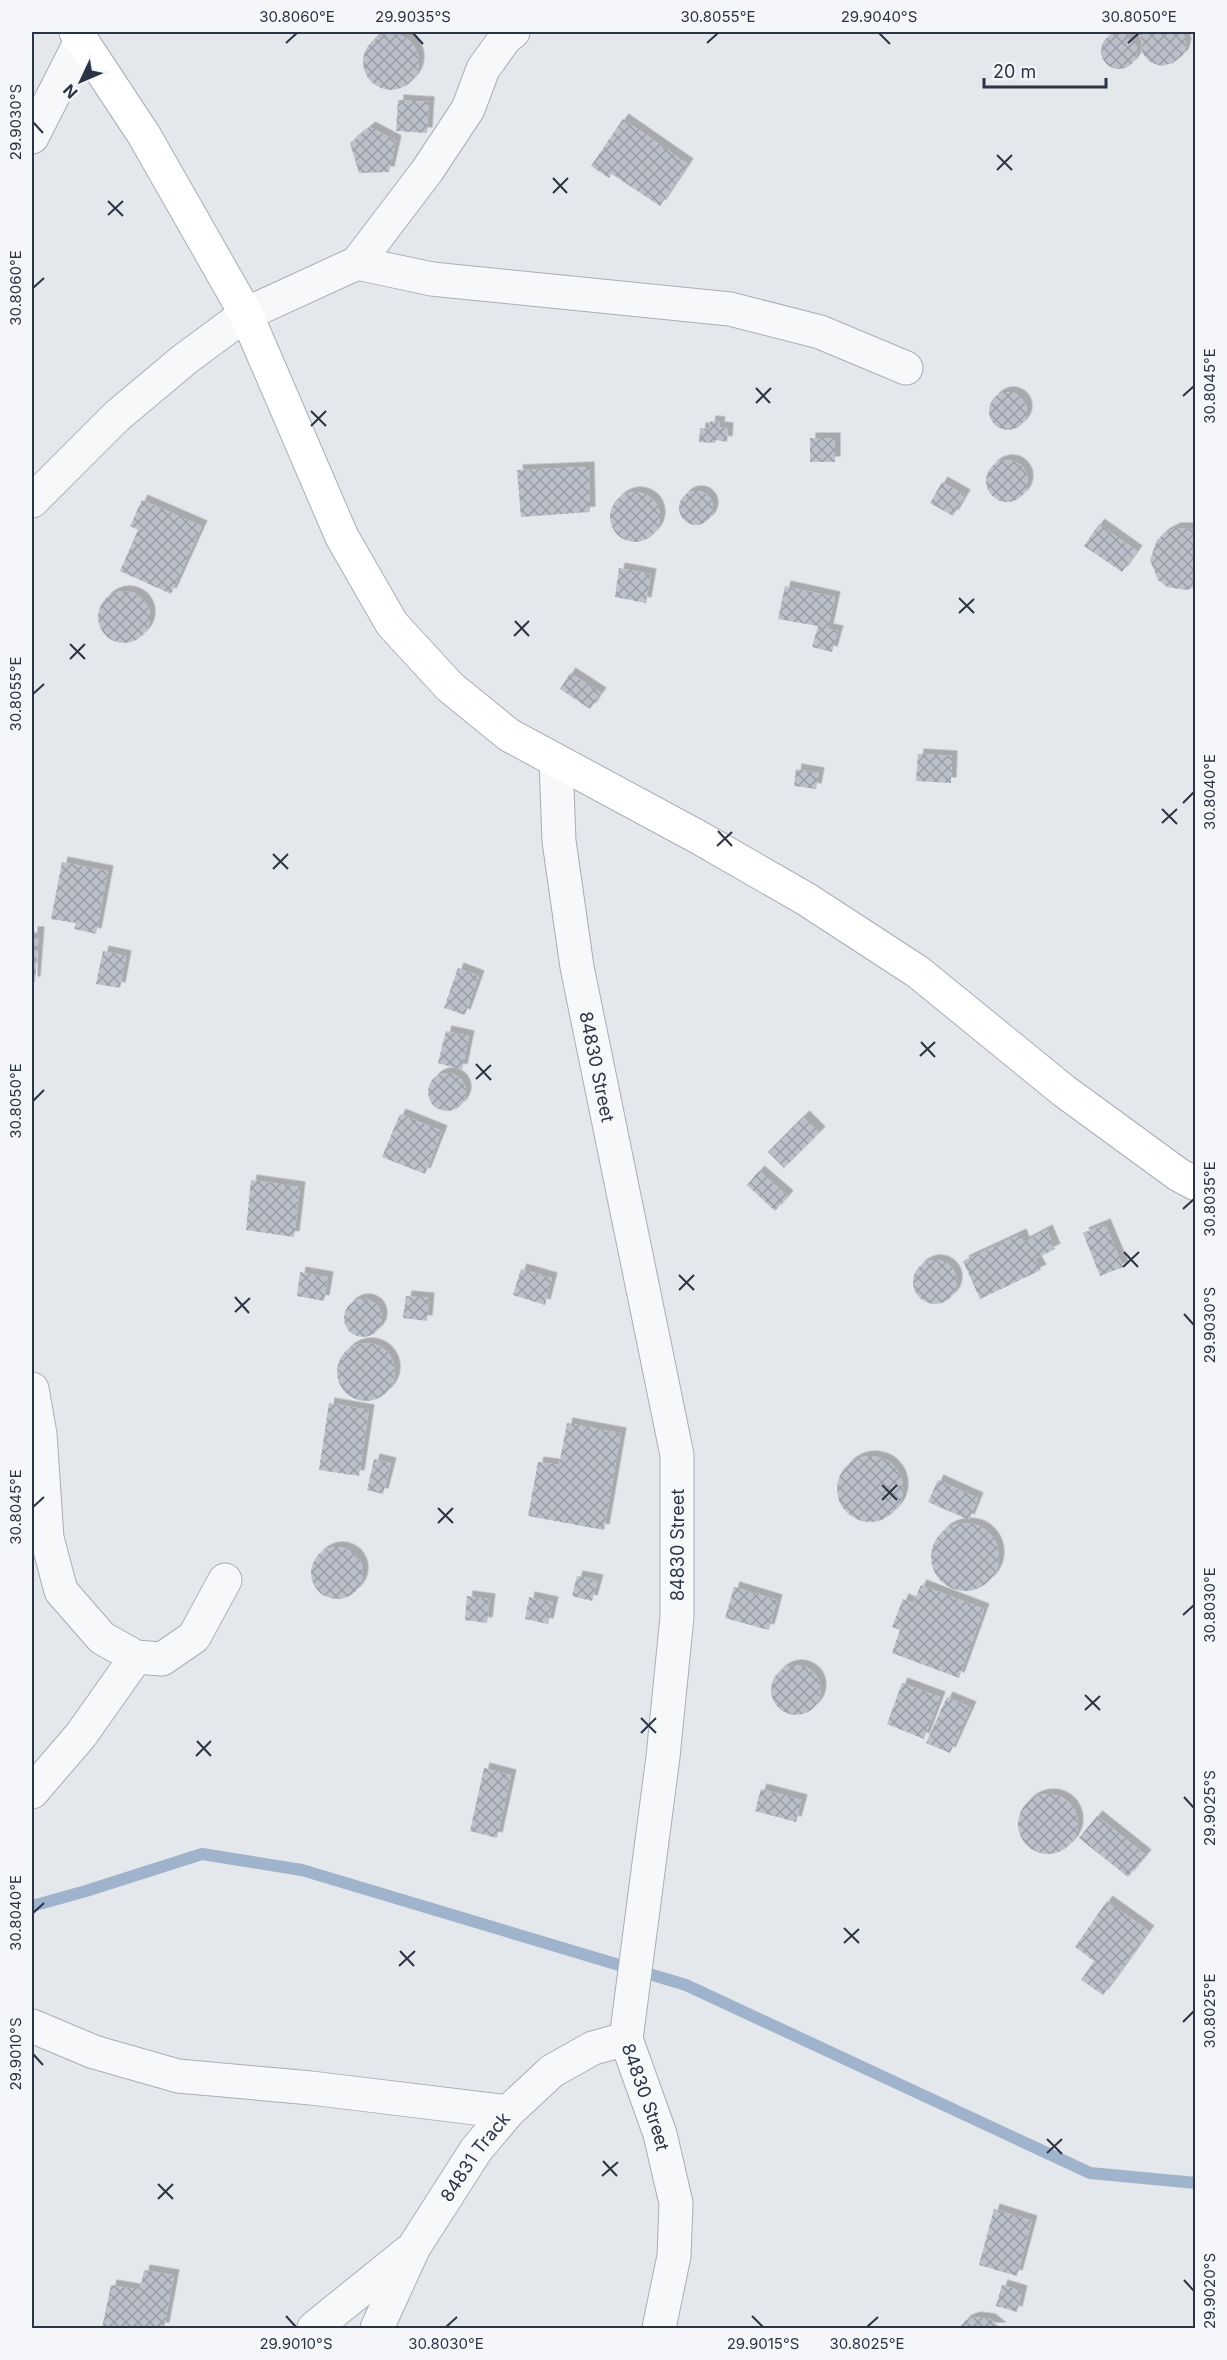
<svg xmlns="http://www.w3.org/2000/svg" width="1227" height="2360" viewBox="0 0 1227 2360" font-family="Inter,sans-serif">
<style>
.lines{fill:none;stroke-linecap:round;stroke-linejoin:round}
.stream{stroke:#9fb4cc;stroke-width:12}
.building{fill:url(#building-cross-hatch);filter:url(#shadow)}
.street-casing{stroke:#a9aeb7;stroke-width:35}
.secondary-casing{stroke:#a9aeb7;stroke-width:35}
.street{stroke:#f7f8fa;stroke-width:33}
.secondary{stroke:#fff;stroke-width:33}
.ticks{fill:none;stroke:#2b3445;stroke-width:2}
.labels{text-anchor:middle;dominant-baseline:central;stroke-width:4.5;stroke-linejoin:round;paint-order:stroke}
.street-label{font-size:18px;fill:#2b3445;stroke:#f4f6f9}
.neatline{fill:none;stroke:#2b3445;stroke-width:2}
.ticks-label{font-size:15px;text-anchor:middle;fill:#2b3445}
</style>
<defs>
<pattern id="building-cross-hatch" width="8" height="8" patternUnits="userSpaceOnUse" patternTransform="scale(1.5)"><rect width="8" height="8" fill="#bbc0ca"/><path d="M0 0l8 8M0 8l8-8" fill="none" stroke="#989da6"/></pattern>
<filter id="shadow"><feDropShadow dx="5.5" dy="-5.5" stdDeviation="0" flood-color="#0004"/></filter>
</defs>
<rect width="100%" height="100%" fill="#e4e7ec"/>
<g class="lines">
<path class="stream" d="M32 1906 86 1891 202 1854 302 1870 686 1985 1090 2173 1196 2183"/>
</g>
<path class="building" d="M1136 32H1183L1186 44 1183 55 1173 63 1161 66 1150 62 1142 53 1141 36Z
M1101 51a18 18 0 1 1 36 0a18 18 0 1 1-36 0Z
M363 62a28 28 0 1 1 56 0a28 28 0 1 1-56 0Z
M398 100 429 102 427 133 396 131Z
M623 119 688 164 660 206 612 174 609 178 591 166Z
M370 127 396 141 389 172 359 173 350 143Z
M989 411a19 19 0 1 1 38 0a19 19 0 1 1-38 0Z
M710 421 720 422 719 427 728 428 727 442 716 440 715 443 699 442 700 428 709 429Z
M810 438H835V462H810Z
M986 481a21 21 0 1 1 42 0a21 21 0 1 1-42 0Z
M589 467 590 512 521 517 517 470Z
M942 482 965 495 953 516 930 503Z
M679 508a17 17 0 1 1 34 0a17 17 0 1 1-34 0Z
M610 517a25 25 0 1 1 50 0a25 25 0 1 1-50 0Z
M142 500 202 526 171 594 120 571 138 530 130 526Z
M1099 524 1137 551 1122 572 1084 546Z
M1175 528H1186L1196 531V587L1186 590 1167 587 1158 580 1150 560 1157 540 1165 533Z
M619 568 651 574 646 603 615 597Z
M785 586 835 597 828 629 838 631 832 652 812 647 818 626 778 619Z
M98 617a26 26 0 1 1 52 0a26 26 0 1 1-52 0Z
M570 673 601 693 590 709 560 689Z
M918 754 952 756 951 783 916 781Z
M796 769 819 773 816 789 794 786Z
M62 862 108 871 96 934 74 929 76 923 51 919Z
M32 932H39L35 982H32Z
M103 951 126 956 120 988 96 984Z
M458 968 479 976 465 1015 444 1008Z
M446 1031 469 1036 462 1070 438 1063Z
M428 1092a19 19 0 1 1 38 0a19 19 0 1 1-38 0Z
M400 1114 442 1131 425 1174 382 1157Z
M804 1116 820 1132 784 1168 768 1152Z
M759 1171 788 1196 775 1211 747 1185Z
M251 1180 300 1187 294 1237 246 1230Z
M1105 1224 1123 1267 1100 1276 1083 1233Z
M1047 1230 1055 1249 1035 1259 1041 1270 980 1299 963 1261 1021 1234 1024 1242Z
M913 1282a22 22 0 1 1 44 0a22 22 0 1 1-44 0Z
M521 1269 552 1278 545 1305 513 1295Z
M300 1272 328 1277 324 1301 297 1296Z
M406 1296 429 1298 427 1321 403 1318Z
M344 1318a19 19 0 1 1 38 0a19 19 0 1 1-38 0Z
M337 1372a29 29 0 1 1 58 0a29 29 0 1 1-58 0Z
M329 1403 369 1410 359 1476 319 1470Z
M567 1423 621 1433 604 1530 528 1516 538 1462 559 1465Z
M837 1489a33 33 0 1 1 66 0a33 33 0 1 1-66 0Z
M374 1459 391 1463 383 1494 367 1490Z
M938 1480 978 1498 969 1520 928 1502Z
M931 1557a34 34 0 1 1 68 0a34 34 0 1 1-68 0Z
M311 1573a26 26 0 1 1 52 0a26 26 0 1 1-52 0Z
M577 1576 598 1580 592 1601 572 1596Z
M921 1585 984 1609 959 1678 892 1653 900 1630 892 1627 903 1599 913 1603Z
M734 1587 777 1600 769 1630 725 1618Z
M467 1596 490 1599 487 1623 465 1620Z
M529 1597 553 1602 548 1624 525 1619Z
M771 1690a25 25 0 1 1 50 0a25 25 0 1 1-50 0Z
M902 1683 940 1697 924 1739 887 1724Z
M947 1697 971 1707 950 1753 926 1743Z
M484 1768 511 1775 497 1838 470 1831Z
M761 1789 802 1800 796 1822 755 1811Z
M1018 1824a30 30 0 1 1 60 0a30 30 0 1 1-60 0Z
M1097 1816 1146 1855 1128 1877 1079 1838Z
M1107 1901 1149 1931 1103 1995 1081 1980 1094 1961 1075 1947Z
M994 2209 1032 2221 1017 2276 979 2265Z
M144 2270 174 2275 164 2328H102L111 2285 140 2290Z
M1002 2285 1022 2291 1017 2312 996 2306Z
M975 2317 990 2319 1001 2328H959L966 2320Z"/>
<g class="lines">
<g class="street-casing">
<g id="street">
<path d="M32 137 82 39"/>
<path d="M357 263 432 279 730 309 820 332 906 368"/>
<path d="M32 501 117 416 185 359 246 314 357 263 427 171 468 109 483 69 506 37 513 32"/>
<path id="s1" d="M556 761 559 841 577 967 677 1455V1617L663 1757 626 2039 660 2134 676 2203 674 2256 659 2328"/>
<path d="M32 1389 40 1434 47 1538 61 1591 102 1638 136 1657 162 1659 194 1637 225 1580"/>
<path d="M32 1792 81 1735 136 1657"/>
<path d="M32 2026 94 2052 178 2076 311 2088 508 2112"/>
<path d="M314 2328 408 2252"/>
<path id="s2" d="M377 2328 414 2247 476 2150 508 2112 552 2071 593 2048 626 2039"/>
</g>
</g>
<g class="secondary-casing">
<path id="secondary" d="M76 32 144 135 246 314 342 537 392 624 450 687 509 735 698 837 806 899 918 972 1064 1091 1179 1175 1196 1184"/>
</g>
<use href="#street" class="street"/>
<use href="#secondary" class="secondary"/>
</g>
<path class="ticks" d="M413 33 423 44M879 33 890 44M286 43 297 33M707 43 718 33M1128 43 1139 33M33 122 43 133M997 155 1012 170M997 170 1012 155M553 178 567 193M553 193 568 178M108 201 123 216M108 215 123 201M33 288 44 278M756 388 770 403M1183 396 1194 386M756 403 771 388M311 411 326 426M311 426 326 411M959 598 974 613M959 613 974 599M515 621 529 636M514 636 529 621M70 644 85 659M70 659 85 644M33 694 44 684M1183 803 1194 792M1162 809 1177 824M1162 823 1177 809M718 831 732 846M717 846 732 832M273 854 288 869M273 869 288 854M921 1042 935 1057M920 1056 935 1042M476 1064 491 1080M476 1079 491 1065M33 1101 44 1090M1183 1209 1194 1199M1124 1252 1138 1267M1123 1267 1139 1252M679 1275 694 1290M679 1290 694 1275M235 1297 249 1313M235 1312 250 1298M1184 1314 1194 1325M882 1485 897 1500M882 1500 897 1485M33 1507 44 1497M438 1508 453 1523M438 1523 453 1508M1183 1615 1194 1605M1085 1695 1100 1710M1085 1710 1100 1696M641 1718 656 1733M641 1733 656 1718M197 1741 211 1756M196 1756 211 1741M1184 1797 1194 1808M33 1913 44 1903M844 1928 859 1943M844 1943 859 1929M400 1951 414 1966M399 1966 415 1951M1183 2022 1194 2011M33 2054 43 2065M1047 2139 1062 2154M1047 2153 1062 2139M603 2161 617 2176M602 2176 618 2162M158 2184 173 2199M158 2199 173 2184M1184 2280 1194 2291M286 2316 296 2327M752 2316 763 2327M446 2327 457 2317M867 2327 878 2317"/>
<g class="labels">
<g class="street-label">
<text stroke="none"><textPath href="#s1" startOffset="309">84830 Street</textPath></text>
<text transform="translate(677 1545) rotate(-90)">84830 Street</text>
<text stroke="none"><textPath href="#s1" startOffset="1354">84830 Street</textPath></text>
<text stroke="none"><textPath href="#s2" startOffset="198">84831 Track</textPath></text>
</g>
</g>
<rect width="1227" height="2360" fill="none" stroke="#f4f6f9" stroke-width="66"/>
<g transform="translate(81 81) rotate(226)" stroke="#f4f6f9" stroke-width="4.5" paint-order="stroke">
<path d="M0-4.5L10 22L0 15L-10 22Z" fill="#2b3445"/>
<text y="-9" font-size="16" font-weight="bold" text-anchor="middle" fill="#2b3445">N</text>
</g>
<path d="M984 78v9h122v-9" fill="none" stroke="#2b3445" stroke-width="3"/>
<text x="993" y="78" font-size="18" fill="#2b3445" stroke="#f4f6f9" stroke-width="4.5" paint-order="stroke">20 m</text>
<rect x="33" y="33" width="1161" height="2294" class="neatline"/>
<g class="ticks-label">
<text x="297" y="22">30.8060°E</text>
<text x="413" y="22">29.9035°S</text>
<text x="718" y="22">30.8055°E</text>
<text x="879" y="22">29.9040°S</text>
<text x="1139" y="22">30.8050°E</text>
<text transform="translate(16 122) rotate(-90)" y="5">29.9030°S</text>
<text transform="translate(16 288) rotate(-90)" y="5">30.8060°E</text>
<text transform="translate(1210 386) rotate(-90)" y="5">30.8045°E</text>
<text transform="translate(16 694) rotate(-90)" y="5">30.8055°E</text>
<text transform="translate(1210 792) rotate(-90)" y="5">30.8040°E</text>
<text transform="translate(16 1101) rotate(-90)" y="5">30.8050°E</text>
<text transform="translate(1210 1199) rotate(-90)" y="5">30.8035°E</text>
<text transform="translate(1210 1325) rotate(-90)" y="5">29.9030°S</text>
<text transform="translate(16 1507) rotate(-90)" y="5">30.8045°E</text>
<text transform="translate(1210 1605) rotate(-90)" y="5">30.8030°E</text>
<text transform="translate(1210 1808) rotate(-90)" y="5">29.9025°S</text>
<text transform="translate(16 1913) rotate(-90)" y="5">30.8040°E</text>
<text transform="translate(1210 2011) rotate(-90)" y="5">30.8025°E</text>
<text transform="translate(16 2054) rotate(-90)" y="5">29.9010°S</text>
<text transform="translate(1210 2291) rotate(-90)" y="5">29.9020°S</text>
<text x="296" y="2349">29.9010°S</text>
<text x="446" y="2349">30.8030°E</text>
<text x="763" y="2349">29.9015°S</text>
<text x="867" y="2349">30.8025°E</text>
</g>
</svg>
